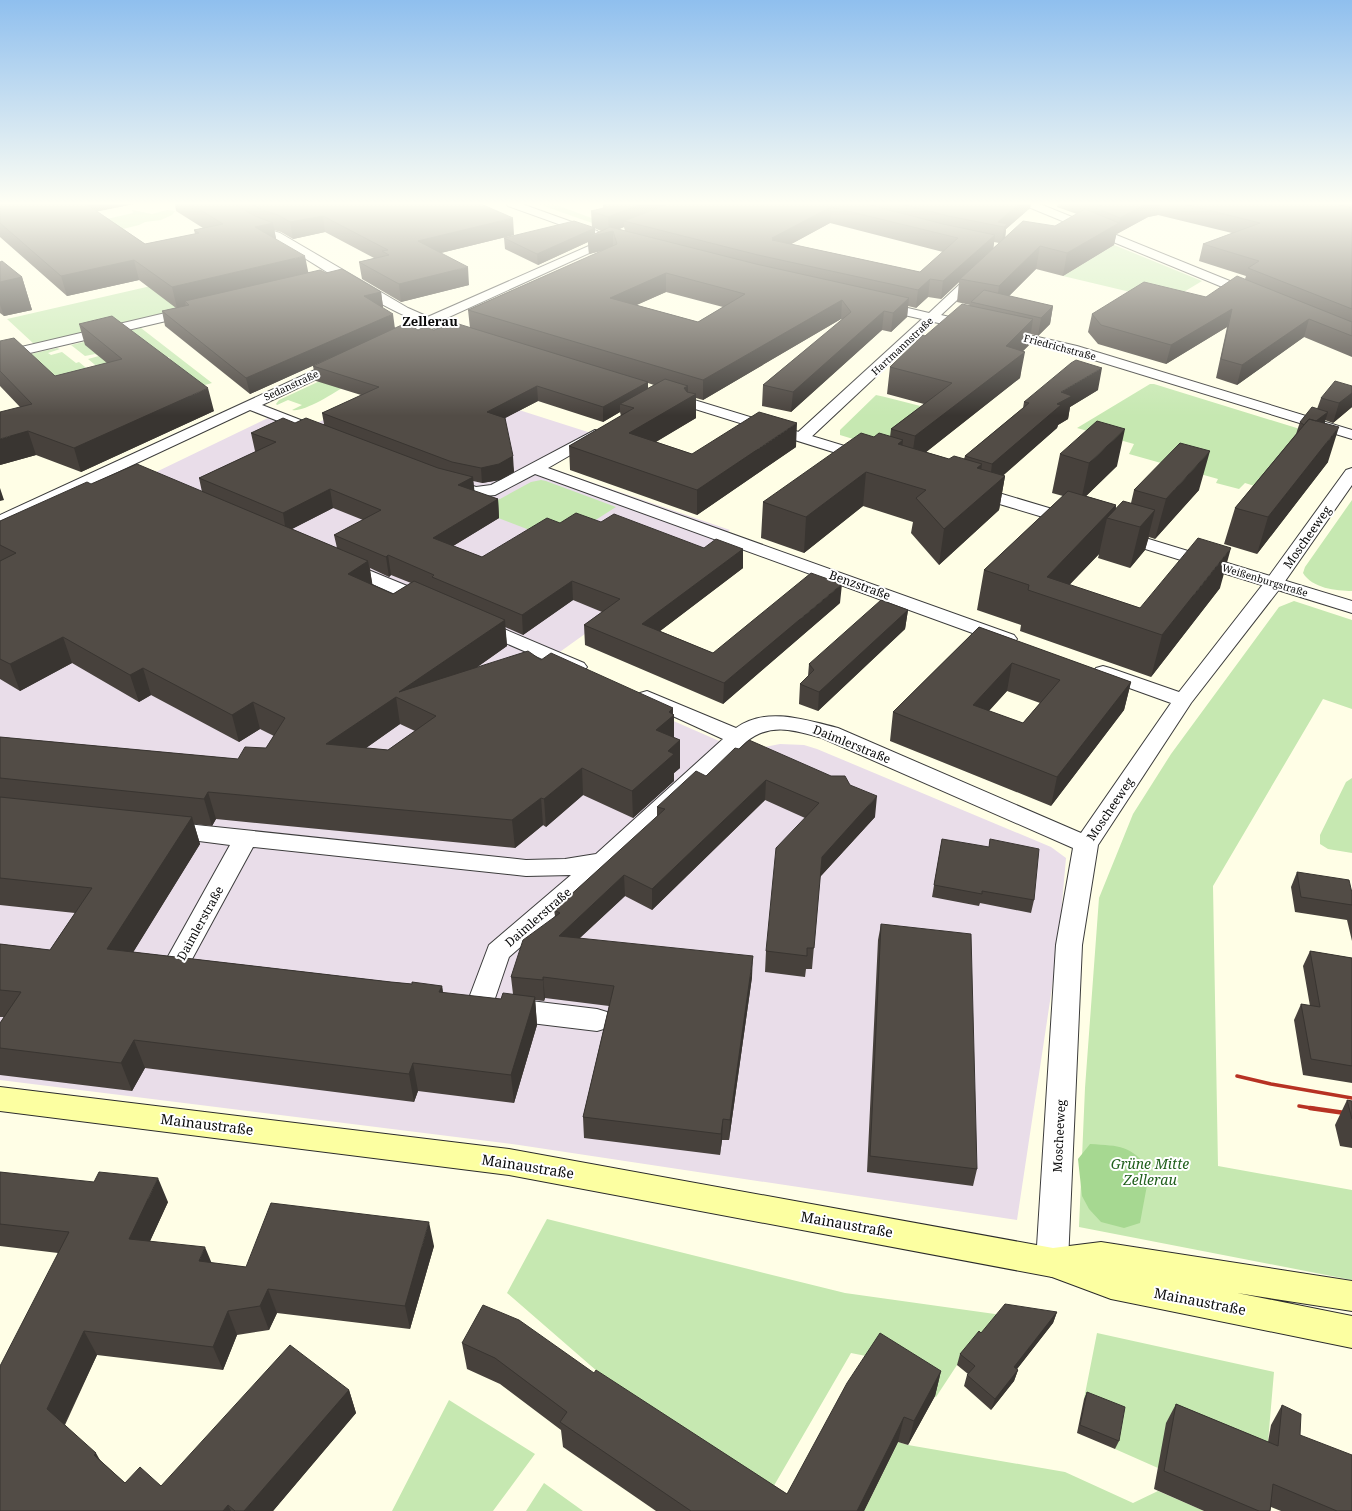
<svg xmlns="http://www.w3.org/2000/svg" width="1352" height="1511" viewBox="0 0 1352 1511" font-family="'Noto Serif',serif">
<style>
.industrial{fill:#e9dde9}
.green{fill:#c6e8b1}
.forest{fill:#a6d891}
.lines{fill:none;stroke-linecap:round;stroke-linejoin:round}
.minor-casing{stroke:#3c3c3c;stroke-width:2}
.tertiary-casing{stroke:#3c3c3c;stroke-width:2}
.secondary-casing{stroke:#2b2b2b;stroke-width:2}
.minor{fill:#fff;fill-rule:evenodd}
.tertiary{fill:#fff;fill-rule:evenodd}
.secondary{fill:#fcffa1;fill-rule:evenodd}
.rail-far1{stroke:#b73223;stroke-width:3.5}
.rail{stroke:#b73223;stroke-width:4.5}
.wall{fill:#47413c;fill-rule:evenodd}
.shaded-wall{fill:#393531}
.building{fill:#524c46;stroke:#393531;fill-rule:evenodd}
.labels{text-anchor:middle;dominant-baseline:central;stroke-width:4;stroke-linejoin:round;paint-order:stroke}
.far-street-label{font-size:10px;fill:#090909;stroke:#fff}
.street-label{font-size:12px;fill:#090909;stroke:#fff}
.far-district-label{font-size:13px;font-weight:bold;fill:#090909;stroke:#fff}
.near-street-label{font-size:14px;fill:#090909;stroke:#fff}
.near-park-label{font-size:14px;font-style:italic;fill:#205f1c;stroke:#fff}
</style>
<rect width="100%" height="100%" fill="#fffee6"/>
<path class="industrial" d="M412 376 591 433 550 468 730 530 543 664 749 754 760 748 780 744 804 745 817 749 1051 847 1066 858 1058 948 1017 1220 519 1145 0 1080V583L154 473 268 418 301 431Z"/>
<path class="green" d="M538 204H554L594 219 598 225Z
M132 210 152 214 167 210 175 211 172 215 161 220 145 222 139 225 111 232 98 221 133 213Z
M1114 245 1202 281 1172 299 1164 300 1063 276Z
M164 283 196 306 34 344 7 319Z
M141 328 212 383 183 391 108 376 170 359 169 357 106 374 88 359 99 356 95 354 85 356 71 345Z
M412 338C393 352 312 415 292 410L302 405 288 400 277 405 276 404 279 400Z
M57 348 60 349 48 353 51 355 62 352 76 363 79 362 96 376 102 393 0 361Z
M1150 384H1154L1329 438 1261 488 1245 483 1239 489 1216 483 1218 479 1129 454 1134 444 1077 428Z
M876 395 885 397 940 411 886 449 840 435V430Z
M541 480 546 481 616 507 561 542 467 506 500 499 531 482Z
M1352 500V591C1336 591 1312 588 1303 573L1305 567Z
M1294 601 1352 620V709L1323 699 1213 886 1218 1166 1352 1190V1280L1079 1227 1085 1088 1099 898 1133 814 1171 754 1279 607Z
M1352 778V853L1328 849 1320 844V835L1346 782Z
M547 1219 845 1293 1002 1315 957 1365 936 1397 876 1358 851 1353 772 1489 613 1385 507 1293Z
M1097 1333 1274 1372 1266 1465 1158 1468 1115 1449 1121 1415 1084 1399Z
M449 1400 535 1454 493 1511H392Z
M898 1442 908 1445 1065 1472 1133 1503 1158 1491 1204 1511H864Z
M544 1483 583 1511H526Z"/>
<path class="forest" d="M1090 1144C1121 1146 1129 1145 1150 1169L1140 1223 1124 1228 1101 1222 1089 1209 1082 1196 1078 1159Z"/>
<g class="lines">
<g class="minor-casing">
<path id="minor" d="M507 204H522L597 231 599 233 597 235H589L508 206Z
M1025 204H1040L1257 292 1259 295 1253 299 1249 298 1026 206Z
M616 234 622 237 620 239 392 343H382L380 340 382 337Z
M980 268 986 272 984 275 941 315 1077 346 1352 430V439L1068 352 934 322 808 440H796L794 437 796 434 922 319 873 308 872 305 873 302 878 301 929 313 976 269Z
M191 307 196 308 198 311 196 314 0 360V352Z
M341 358 346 359 348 362 346 365 262 405 316 426 319 429 316 432H306L250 410 0 527V515Z
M595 430 600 432 603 435 600 438 548 468 1014 635 1017 639 1014 643 1007 645 1000 643 535 474 495 495 474 497 444 487 442 483 444 479 450 478 476 487 491 485Z
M1352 468V485L1281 587 1191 703 1098 845 1082 945 1068 1262 1063 1272 1052 1277 1041 1272 1036 1262 1056 945 1073 848 822 738C794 730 770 722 746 742L613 866 509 957 490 1013 480 1016 470 1013 466 1006 489 945 571 875 526 876 253 847 191 961 201 964 205 971 201 978C189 982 177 980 165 976L161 969 230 845 160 836 156 830 160 824 168 822 526 860 565 859 596 854 723 739 640 701 637 697 640 693 647 691 736 728C766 706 806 720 838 728L1081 833 1171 703 1096 676 1093 672 1096 668 1103 666 1110 668 1179 692 1267 579 1346 470Z
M344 560 434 597 436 601 434 605 427 607 420 605 338 569 335 565 338 561Z
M478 618 584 663 587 667 584 671 577 673 570 671 471 628 468 624 471 620Z
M506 998 597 1009 607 1012 611 1020 607 1028 597 1031 506 1020 496 1016 492 1009 496 1002Z"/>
</g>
<g class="tertiary-casing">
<path id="tertiary" d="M210 204H223L267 229 280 233 408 308 433 319 476 332 478 335 476 338C467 340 458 335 449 333 385 313 329 272 272 238L259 234Z
M668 392 874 455 876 458 874 461 868 463 862 461 663 399 661 396 663 393Z
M972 485 1079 517 1082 521 1079 525 1073 526 966 494 964 490 966 486Z
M1119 530 1352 601V613L1113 539 1110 535 1113 531Z"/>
</g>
<g class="secondary-casing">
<path id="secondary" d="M0 1087 509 1149 1053 1248 1101 1242 1352 1281V1311L1237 1293 1352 1316V1348L1111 1299 1052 1277 509 1175 0 1111Z"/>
</g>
<use href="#minor" class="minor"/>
<use href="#tertiary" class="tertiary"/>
<use href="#secondary" class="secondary"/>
<path class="rail-far1" d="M1237 1076 1271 1084 1352 1098
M1299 1106 1317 1109"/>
<path class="rail" d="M1310 1108 1352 1114"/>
</g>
<path class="wall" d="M0 204H134L97 211 145 244 195 234 194 230 203 228 176 211 175 204H481L514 235 441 253 469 285 401 302 362 279 359 262 374 258 325 232 293 239 281 232 274 230 276 239 308 272 326 273 381 292 383 307H382L395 328 418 330H434L470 328 468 310 601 251 589 254 588 242 538 265 505 249 504 238 595 228V234L601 231 592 227 591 211 603 208V205L607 204H1031L1030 208 1006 229 1005 237 1055 226 1077 214 1057 207 1058 204H1352V357L1304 337 1237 385 1216 378 1227 327 1166 364 1098 344 1088 332 1092 314 1206 297 1245 279 1246 276 1199 261 1203 244 1232 233 1158 215 1148 217 1116 234 1114 245 1063 276 1036 269 1009 296 1053 306 1050 324 1038 336 1031 334 1029 345 1023 351 1020 378 926 452 949 459H964L965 456 1023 408 1024 402 1098 390 1070 407 1068 419 1058 425 1057 428 1003 475 1005 476 999 510 939 565 911 533 913 522 863 506 804 553 761 538 763 502 874 437H890L891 429 924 404 887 394 890 367 925 336 970 306V305L957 302 959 282 941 299 928 297 916 308 908 306 907 317 891 332 882 330 791 412 762 406 763 385 842 320 841 319 703 400 696 398V418L656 442 692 454 796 447 697 515 570 470 569 446 621 416 620 412 603 422 538 401 505 418 514 472 500 480 482 483 473 481 474 491 498 499 499 518 453 546 482 557 560 523 601 522 704 548 743 549V568L660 631 713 653 840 603 723 704 585 645 584 625 602 612 573 600 523 635 505 627 507 646 476 668 541 660 673 708V714L674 715V738L680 740V768L674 773V781L633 818 583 795 546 827 543 825 515 848 216 819 212 826 194 824 200 844 133 952 391 982 412 984 442 986 443 993 501 999 513 994 511 977 555 916 554 910 657 817V807L706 776 850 785 875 817 820 877 812 969H806L805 977 765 972 766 951 805 818 765 800 652 910 625 896 580 938 752 977 729 1140H722L720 1155 584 1138 583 1117 609 1006 545 998 544 1001 535 1000 537 1025 514 1103 418 1091 414 1102 145 1068 132 1091 0 1075V1023L4 1017H0V944L50 950 75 913 0 905V737L238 759 266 748 274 736 260 729 239 742 151 695 139 702 72 663 20 691 0 679V521L91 484 202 492 199 478 257 451H255L251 433 295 423 324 424 322 413 361 395 316 381 313 366 349 349 250 394 165 326 162 311 176 308 139 280 67 296 0 237ZM830 223 943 252 920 272 791 244ZM624 227 625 231 619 229ZM994 242 999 243 993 248ZM666 292 723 307 698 322 636 305ZM648 383 654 385 648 388ZM333 508 363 520 334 535 337 548 292 529ZM370 568 389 577 391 575 411 583 393 594 372 584ZM400 724 415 731 388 750 366 748Z
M0 262 22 277 32 310 4 316 0 313Z
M79 324 214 411 81 472 36 455 0 465 20 407 0 386V341L55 376 107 363 85 345Z
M1352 386V407L1333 423 1325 420V423L1328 462 1257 554 1224 544 1235 508 1296 434 1300 422 1317 409 1321 398Z
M1060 454 1117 466 1086 496 1116 505V509L1131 503 1134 490H1199L1155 539 1149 537 1145 550 1130 568 1098 558 1099 554 1069 585 1140 608 1220 588 1151 677 1020 631 1021 625 977 610 984 570 1063 496 1052 493Z
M908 610 905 629 818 711 799 704 800 684 808 676 809 664Z
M979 627 1131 682 1124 710 1051 806 890 741 893 712ZM1007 691 1040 703 1023 723 989 711Z
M942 839 1034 900 1031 913 980 903 979 906 932 897Z
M1297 872 1352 893V941L1347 920 1295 912 1291 887Z
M881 924 977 1169 973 1186 867 1172 878 940Z
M1310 951 1352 958V1083L1303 1075 1294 1020 1301 1004 1310 1006 1303 966Z
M1347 1100 1352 1101V1148L1340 1146 1335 1125Z
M0 1172 168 1202 150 1241 211 1263 246 1267 434 1246 410 1329 277 1313 269 1330 237 1335 223 1370 97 1355 65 1425 101 1461 125 1483 161 1486 349 1390 356 1413 273 1511H0L58 1253 0 1246Z
M1057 1312 1053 1323 1017 1369 1018 1370 1014 1381 991 1410 964 1386 967 1375 968 1374 957 1365 960 1354 981 1333Z
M462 1343 594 1373 787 1494 941 1371 935 1396 908 1445 898 1442 864 1511H656L563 1447 561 1430 500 1384 467 1369Z
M1087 1392 1119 1441 1115 1449 1077 1433 1084 1399Z
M1176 1404 1268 1442 1271 1425 1282 1405 1300 1435 1352 1511H1281L1271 1507 1270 1511H1204L1154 1489 1166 1423Z"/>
<path class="shaded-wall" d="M77 204H134L80 215Z
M641 204H681L624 221V227L613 232V248L589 254 588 242 538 265 537 254 595 228V235L609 232 608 217Z
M1019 204H1031L1030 208 1006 229 1005 240 1002 243 1004 227 998 222Z
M1146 204H1160L1158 215 1148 217 1117 234 1120 218Z
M831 207 830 223 775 253 772 238Z
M323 216 325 232 293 239 290 222Z
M513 218 514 235 420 258 418 241Z
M273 223 277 243 255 227Z
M1119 223 1114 245 1063 276 1067 253Z
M995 235 993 252 960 279 959 282 941 299 943 281Z
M1040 246 1036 269 997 308H996L999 286Z
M305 256 309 276 185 301 186 306 177 308 172 287Z
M134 260 139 280 67 296 61 276Z
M468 267 469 285 401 302 399 284Z
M666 273V292L610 317V298Z
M22 277 32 310 4 316 0 305V282Z
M930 279 928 297 916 308 918 290Z
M381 292 383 307 366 311 364 296Z
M909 298 907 317 891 332 893 313Z
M842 300 841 319 703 400V380Z
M1053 306 1050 324 1038 336 1041 318Z
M1232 309 1227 327 1166 364 1171 345Z
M884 311 882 330 791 412 793 392Z
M393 314 395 329 250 394 246 378Z
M1033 319 1029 345 1015 359 1025 352 1020 378 911 464 915 436Z
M1309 319 1304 337 1237 385 1242 365Z
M1102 368 1098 390 1070 407 1068 419 1058 425 1057 428 989 488 992 464 1061 392Z
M648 382V396L620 404V412L603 422V407Z
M537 386 538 401 488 427 487 412Z
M688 386V399L696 394V418L630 457 629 433 684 388Z
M208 388 214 411 81 472 74 448Z
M1352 393V407L1333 423 1339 403Z
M1328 412 1322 431 1307 428Z
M797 423 796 447 697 515V490Z
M1339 427 1328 462 1257 554 1268 517Z
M1125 429 1117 466 1081 501 1089 463Z
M28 431 36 455 0 465V439Z
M903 440 899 474 898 444Z
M1210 451 1199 490 1155 539 1166 499Z
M513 456 514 472 500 480 482 483 481 468Z
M982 464 977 498V468Z
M866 472 863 506 804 553 806 517Z
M1005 476 999 510 939 565 944 529Z
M473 477 475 496 458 485Z
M0 488 4 500 0 501Z
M330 489 333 508 286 532 283 513Z
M498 499 499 518 435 557 433 538Z
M1116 505 1113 519 1107 518 1099 554 1056 599 1047 577Z
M1155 510 1145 550 1130 568 1140 527Z
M1231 548 1220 588 1151 677 1162 635Z
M743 549V568L643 644 642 624Z
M388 555 391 575 389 577 386 557Z
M368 561 373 587 348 574Z
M572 581 573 600 523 635 522 615Z
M842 584 840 603 723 704 724 683Z
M908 610 905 629 818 711 819 692Z
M505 620 507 646 419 708 399 692Z
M63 637 72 663 20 691 10 664Z
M1012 663 1007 691 968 733 973 705Z
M143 668 151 695 139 702 130 675Z
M1131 682 1124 710 1051 806 1057 777Z
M396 697 400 724 332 772 326 744Z
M253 702 260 729 239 742 232 715Z
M673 708V715H674V742L656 730 669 712Z
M680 740V768L674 773V781L633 818 632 791 668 751Z
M582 768 583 795 546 827 544 799Z
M766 780 765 800 652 910V889Z
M208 792 216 819 212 826 204 799Z
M877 796 875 817 820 877 822 857Z
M541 798 543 825 515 848 512 820Z
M192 817 200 844 118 977 107 949Z
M624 875 625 896 560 956 559 936Z
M753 956 752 977 729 1140 730 1120Z
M543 977 545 998 544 1001 543 980Z
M442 986 446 1014 439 992Z
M535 997 537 1025 514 1103 511 1075Z
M134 1040 145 1068 132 1091 121 1063Z
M413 1063 418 1091 414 1102 409 1074Z
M723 1119 722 1140 720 1155 721 1134Z
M158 1178 168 1202 140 1263 129 1239Z
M429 1222 434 1246 410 1329 405 1306Z
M205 1247 215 1271 199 1261Z
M268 1289 277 1313 269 1330 260 1306Z
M228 1311 237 1335 223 1370 213 1347Z
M1057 1312 1053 1323 1010 1378 1014 1367Z
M84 1331 97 1355 61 1431 47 1409Z
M1018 1370 1014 1381 991 1410 995 1399Z
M941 1371 935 1396 908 1445 914 1421Z
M349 1390 356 1413 273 1511H244Z
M904 1417 898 1442 864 1511H857Z
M96 1453 109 1476 94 1455Z
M228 1505 231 1511H223Z"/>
<path class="building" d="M0 204H86L145 244 199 233 194 230 223 224 191 204H234L255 216 273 223 255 227 305 256 172 287 134 260 61 276 0 223Z
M251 204H481L513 218 418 241 468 267 399 284 359 262 389 255 382 251 388 250 323 216 290 222 278 215 265 211Z
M607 204H641L608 217 591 211 608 207 603 205Z
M668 204H866L943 224 995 235 943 281 930 279 918 290 758 255 624 221ZM831 207 958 238 920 272 772 240 775 239 772 238Z
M902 204H1019L998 222 1007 224 1004 227 948 216Z
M1098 204H1146L1120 218 1096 208 1101 205Z
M1184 204H1334L1352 208V309L1248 268 1259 261 1203 244 1260 223Z
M1085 209 1119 223 1067 253 1040 246 999 286 960 279 1023 221 1055 226Z
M574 221 595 228 537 254 504 238Z
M610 227 756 264 909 298 893 313 884 311 793 392 763 385 851 312 842 300 703 380 468 310 617 244 613 231 588 237ZM666 273 745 294 698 322 610 298Z
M2 261 22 277 0 282V262Z
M342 269 381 292 364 296 393 314 246 378 162 311 189 305 185 301 320 270 326 273Z
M1237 276 1352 322V336L1309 319 1242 365 1221 359 1232 309 1171 345 1101 325 1092 314 1144 282 1206 297Z
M984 290 1053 306 1041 318 971 302Z
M962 304 1033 319 1006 346 1025 352 915 436 891 429 952 383 890 367 923 335 925 336Z
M112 316 208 388 74 448 28 431 0 439V412L32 404 0 371V341L14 338 55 376 122 359 79 324Z
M452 322 648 382 603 407 537 386 487 412 505 418 513 456 499 464 481 468 452 462 322 413 379 387 313 366 406 323 418 330 424 327 434 330Z
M1076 360 1102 368 1061 392 1072 396 1057 404 1061 405 992 464 965 456 1029 403 1024 402 1071 363Z
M665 379 688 386 684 388 687 392 696 394 629 433 692 454 759 412 797 423 697 490 569 446 634 408 620 404Z
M1335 381 1352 386V393L1339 403 1321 398Z
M1312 407 1328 412 1316 421 1309 419 1304 425 1300 422Z
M283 418 295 423 306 418 438 468 473 477 458 485 498 499 433 538 482 557 547 518 560 523 576 513 601 522 614 514 704 548 716 539 743 549 642 624 713 653 811 573 842 584 724 683 584 625 620 599 572 581 522 615 432 577 434 575 388 555 386 557 334 535 381 510 330 489 283 513 199 478 276 442 251 433Z
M1309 419 1339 427 1268 517 1235 508Z
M1097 421 1125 429 1089 463 1060 454Z
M861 433 874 437 879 433 903 440 898 444 949 459 954 456 982 464 977 468 1005 476 944 529 916 498 926 490 866 472 806 517 763 502Z
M1180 443 1210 451 1166 499 1134 490Z
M137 464 368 561 348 574 393 594 414 581 505 620 399 692 528 651 541 660 551 653 673 708 669 712 674 715 656 730 680 740 668 751 674 754 632 791 582 768 544 799 541 798 512 820 208 792 204 799 0 778V737L238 759 245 747 266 748 285 718 253 702 232 715 143 668 130 675 63 637 10 664 0 659V561L16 553 0 545V521L87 482 91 484ZM396 697 436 716 388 750 326 744Z
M1068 491 1116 505 1047 577 1140 608 1198 538 1231 548 1162 635 1028 590 1029 585 984 570Z
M1123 501 1155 510 1140 527 1107 518Z
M881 600 908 610 819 692 800 684 814 670 809 664Z
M979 627 1131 682 1057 777 893 712ZM1012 663 1060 680 1023 723 973 705Z
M749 740 831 776H845L850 785 877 796 822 857 814 948H807V956L766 951 776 848 819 803 766 780 652 889 624 875 559 936 753 956 730 1120 723 1119 721 1134 583 1117 614 986 543 977V980L511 977 523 940 560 913 554 910 665 809 657 807 696 771 706 776 735 748 739 749Z
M0 797 192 817 107 949 391 982 412 984V982L442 986 439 992 501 999 503 993 535 997 511 1075 413 1063 409 1074 134 1040 121 1063 0 1048V1023L21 992 0 990V944L50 950 92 888 0 878Z
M942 839 989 847 990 839 1039 849 1034 900 982 891V894L934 885Z
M1297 872 1349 880 1352 893V905L1301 897Z
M881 924 971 934 977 1169 870 1156Z
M1310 951 1352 958V1066L1311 1059 1301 1004 1320 1007Z
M1347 1100 1352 1101V1119Z
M0 1172 94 1182 99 1172 158 1178 129 1239 205 1247 199 1261 246 1267 271 1203 429 1222 405 1306 268 1289 260 1306 228 1311 213 1347 84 1331 47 1409 96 1453 94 1455 125 1483 140 1467 161 1486 290 1345 349 1390 244 1511H235L228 1505 223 1511H0V1366L69 1232 0 1224Z
M1005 1304 1057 1312 1014 1367 1018 1370 995 1399 967 1375 975 1366 960 1354 979 1331 981 1333Z
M483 1305 519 1320 594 1373 596 1370 787 1494 847 1383 880 1333 941 1371 914 1421 904 1417 857 1511H691L560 1422 567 1412 495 1358 462 1343Z
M1087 1392 1125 1407 1119 1441 1080 1425Z
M1176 1404 1278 1446 1282 1405 1301 1414 1300 1435 1352 1455V1511H1337L1273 1484 1270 1511H1259L1164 1471Z"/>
<linearGradient id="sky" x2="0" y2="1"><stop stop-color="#8fbfee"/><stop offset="0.49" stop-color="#fffff4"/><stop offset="1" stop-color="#fffff4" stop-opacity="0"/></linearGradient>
<rect width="1352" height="416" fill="url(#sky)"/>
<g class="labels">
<g class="far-street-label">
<text transform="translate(902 346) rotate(-43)">Hartmannstraße</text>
<text transform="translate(1060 347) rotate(15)">Friedrichstraße</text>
<text transform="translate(291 385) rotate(-25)">Sedanstraße</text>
<text transform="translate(1265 580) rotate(17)">Weißenburgstraße</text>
</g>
<g class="street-label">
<text transform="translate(1307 537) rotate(-55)">Moscheeweg</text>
<text transform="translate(860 585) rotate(20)">Benzstraße</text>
<text transform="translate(852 744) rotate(22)">Daimlerstraße</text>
<text transform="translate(1110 809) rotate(-56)">Moscheeweg</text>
<text transform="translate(538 917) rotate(-41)">Daimlerstraße</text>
<text transform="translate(200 923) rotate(-61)">Daimlerstraße</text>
<text transform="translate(1059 1136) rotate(-87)">Moscheeweg</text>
</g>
<g class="far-district-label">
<text x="430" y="321">Zellerau</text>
</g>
<g class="near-street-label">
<text transform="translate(207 1124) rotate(7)">Mainaustraße</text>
<text transform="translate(528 1166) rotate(9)">Mainaustraße</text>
<text transform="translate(847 1224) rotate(10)">Mainaustraße</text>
<text transform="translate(1200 1301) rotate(11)">Mainaustraße</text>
</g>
<g class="near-park-label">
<text x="1150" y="1163">Grüne Mitte<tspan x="1150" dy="16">Zellerau</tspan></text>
</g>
</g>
</svg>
